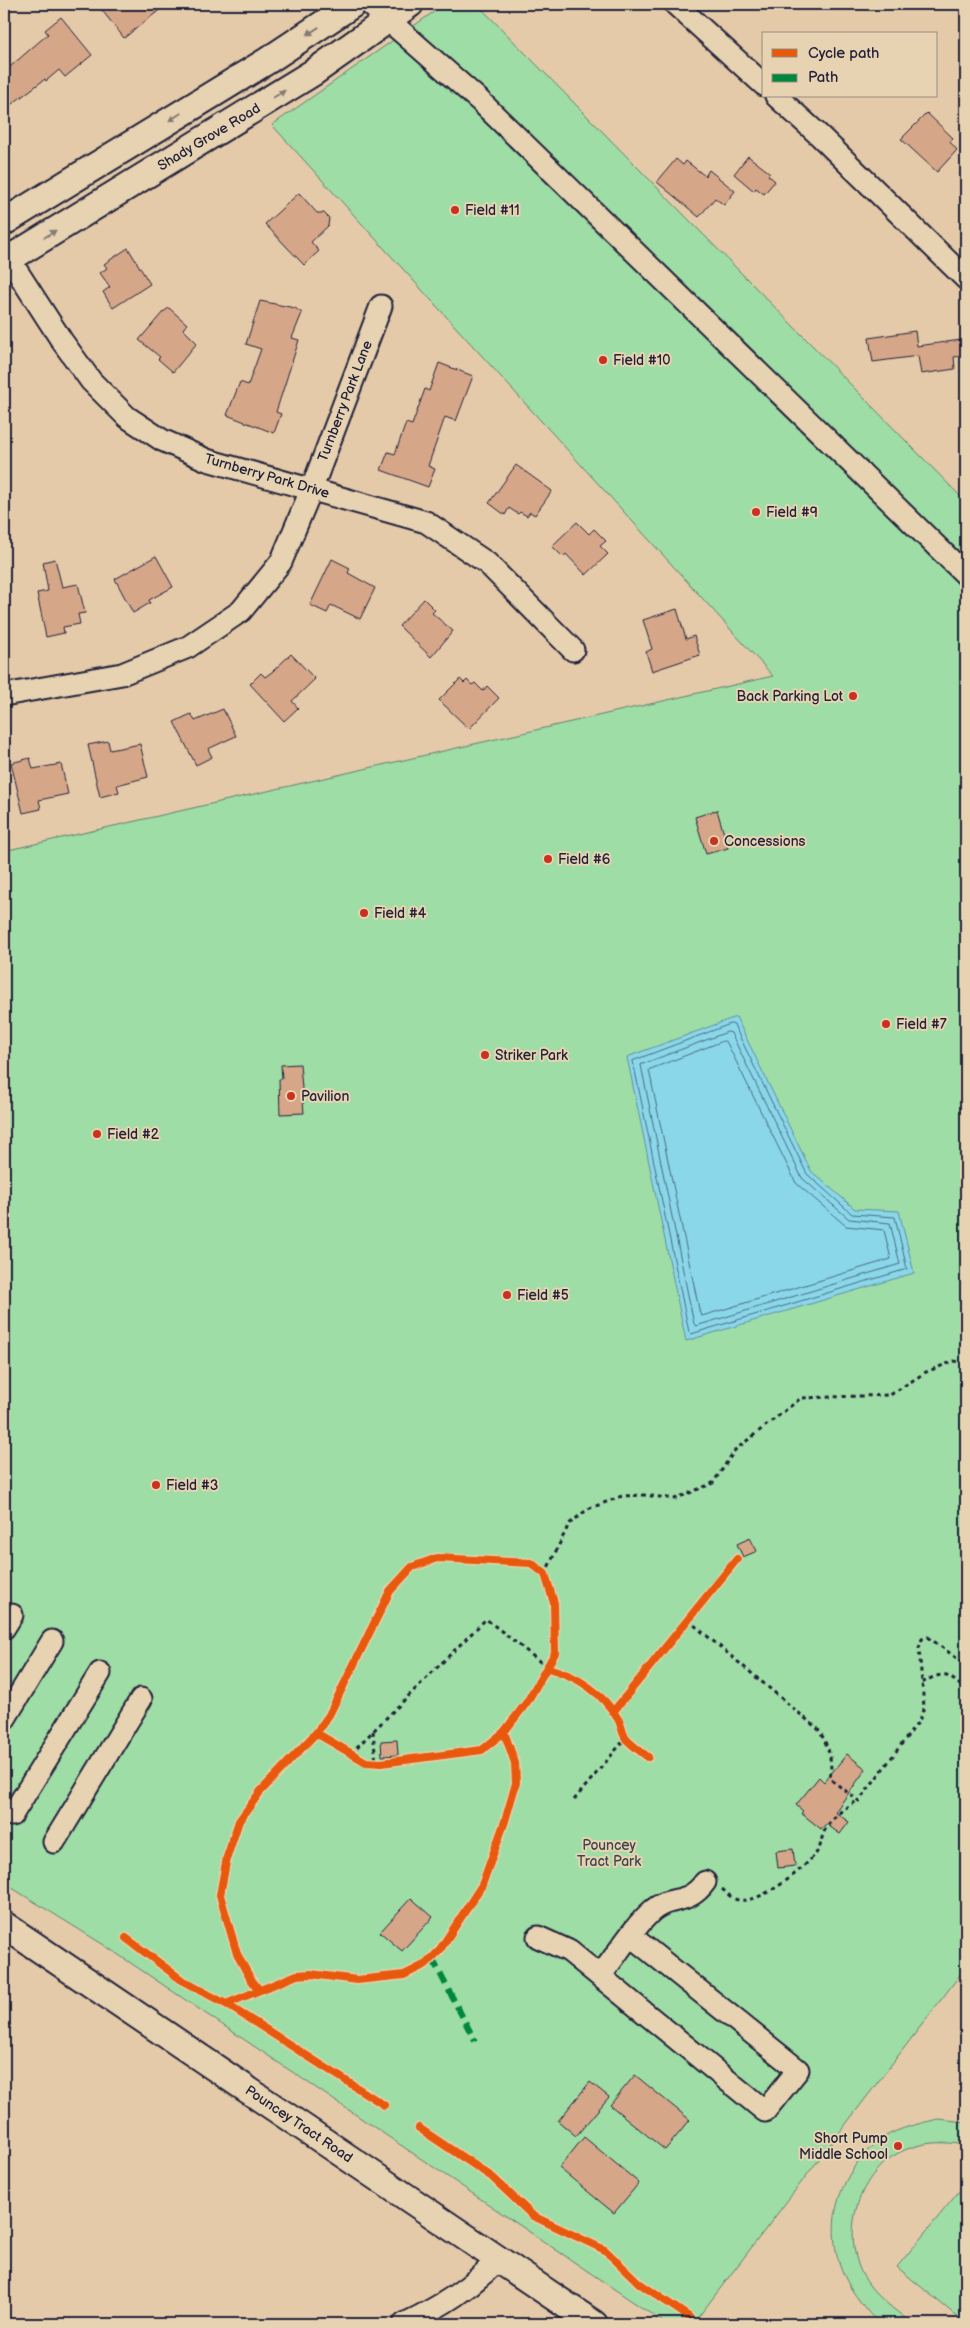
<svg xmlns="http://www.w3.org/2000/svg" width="970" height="2328" viewBox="0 0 970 2328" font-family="'Balsamiq Sans',sans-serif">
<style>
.green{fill:#9edda5;stroke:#608070}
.water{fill:#8ad7e9;stroke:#608fa3}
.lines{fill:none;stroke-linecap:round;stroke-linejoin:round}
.shore{stroke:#4c6a81;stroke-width:1}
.building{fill:#d6a689;stroke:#22223b}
.minor-casing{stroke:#22223b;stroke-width:25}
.major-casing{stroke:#22223b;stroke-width:30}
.path{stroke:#22223b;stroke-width:3;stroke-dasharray:4 4;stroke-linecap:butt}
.minor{stroke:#e7d3b1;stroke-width:21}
.major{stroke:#e7d3b1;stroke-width:26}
.quiet{stroke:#00873e;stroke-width:6;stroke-dasharray:12 6;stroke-linecap:butt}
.cycleway-casing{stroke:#e7d3b1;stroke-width:11}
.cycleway{stroke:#e8590c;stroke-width:8}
.oneway{fill:#847a76}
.poi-dot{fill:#c8321e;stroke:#e7d3b1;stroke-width:2}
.labels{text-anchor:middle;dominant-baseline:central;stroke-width:4;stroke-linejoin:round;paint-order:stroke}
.street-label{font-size:14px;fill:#22223b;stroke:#e7d3b1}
.poi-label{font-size:14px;fill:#22223b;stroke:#e7d3b1;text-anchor:start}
.park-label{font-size:14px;fill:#3b4750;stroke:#e7d3b1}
</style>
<rect width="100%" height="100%" fill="#e4caa9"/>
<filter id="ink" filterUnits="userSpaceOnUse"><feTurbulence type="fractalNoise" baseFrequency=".02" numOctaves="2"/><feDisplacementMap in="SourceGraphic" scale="10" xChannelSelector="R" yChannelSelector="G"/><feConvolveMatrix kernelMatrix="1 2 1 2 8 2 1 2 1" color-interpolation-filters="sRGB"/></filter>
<g filter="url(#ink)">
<path class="green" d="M445 4H477L966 502V1967L693 2324H666L104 1945 4 1883V851L773 676 272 125Z
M938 2119 966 2122V2145C947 2142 929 2141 910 2148 860 2165 840 2228 862 2274 873 2295 895 2310 913 2324 905 2324 891 2327 883 2324 873 2320 865 2308 859 2300 822 2252 827 2192 869 2149 887 2130 914 2125 938 2119Z
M966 2183V2324L897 2267Z"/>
<path class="water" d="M736 1017 811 1171 855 1209 899 1211 914 1273 686 1341 627 1057Z"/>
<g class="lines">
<path class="shore" d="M731 1024 734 1025 807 1174 852 1214 895 1217 907 1269 691 1334 689 1332 633 1061Z
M728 1032 731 1033 802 1178 849 1219 890 1223 900 1264 696 1326 694 1324 641 1065Z
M724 1041 727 1043 796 1183 846 1226 884 1230 891 1259 702 1316 700 1314 649 1070Z"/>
</g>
<path class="building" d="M97 4H167L124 38Z
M61 17 92 55 65 77 59 70 46 81 45 79 4 110V72L48 34 45 30Z
M927 113 953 138 950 142 957 150 937 172 901 139Z
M748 156 770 173 768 175 775 181 764 194 756 188 754 191 734 174Z
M676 159 683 165 686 161 705 176 709 170 735 191 724 205 715 198 699 217 657 182Z
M299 193 317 213H324L329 218 328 226 311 242 319 251 304 265 265 224Z
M128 248 150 284 113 308 103 292 110 287 100 273 107 268 104 264Z
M260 301 295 308 302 313 292 338 299 340 276 412 281 414 274 433 227 415 240 382 248 385 261 349 246 344Z
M169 308 187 324 183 329 197 343 173 372 158 359 160 357 139 340 163 312Z
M915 331 917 346 961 340 964 356 954 357 955 369 921 374 918 356 873 362 869 338Z
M439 363 473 376 456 421 445 417 428 466 435 469 428 487 381 470 388 452 395 454 406 423 412 425 425 389 429 391Z
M516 465 552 491 535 515 530 512 527 516 520 512 518 514 509 508 505 515 489 503Z
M577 522 589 534 594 529 606 541 600 546 608 554 586 575 566 554 563 557 552 546Z
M156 556 173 587 149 600 150 603 133 613 115 579Z
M55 559 62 587 78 584 85 613 78 614 80 624 63 627 64 633 46 637 37 593 48 591 43 562Z
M332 559 350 568 348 573 375 588 360 619 331 605 327 613 310 605Z
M424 599 435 610 432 613 453 631 431 657 399 626Z
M677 609 686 639 694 636 700 655 652 671 646 652 652 649 643 620Z
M291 654 315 679 292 701 298 708 284 721 250 684 261 673 265 677 273 671Z
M460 679 464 683 467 680 472 685 475 683 483 691 487 686 499 698 469 729 439 700Z
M223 709 236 736 208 749 212 757 196 765 174 722 191 714 195 721Z
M108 741 110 750 140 744 148 777 117 785 119 792 100 797 88 745Z
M30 758 33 769 61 764 68 794 39 800 41 809 23 813 11 763Z
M717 810 728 848 706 854 695 817Z
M300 1064 304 1113 280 1114 279 1079H282L281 1065Z
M750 1538 757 1551 743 1557 737 1544Z
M397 1740 398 1755 382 1756 381 1741Z
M847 1754 866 1769 835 1812 849 1822 840 1834 826 1824 821 1829 801 1813 803 1811 796 1805 819 1777 824 1782Z
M793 1849 795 1866 778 1868 776 1851Z
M411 1898 433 1917 402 1951 380 1932Z
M635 2075 690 2120 665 2150 610 2105Z
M590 2082 609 2097 576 2136 558 2121Z
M584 2137 639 2183 614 2213 559 2168Z"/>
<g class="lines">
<g class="minor-casing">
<path id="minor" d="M370 4 479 100 966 575
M675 4 764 85
M776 96 820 136 966 279
M4 251 62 341 91 381 127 417 162 440 207 460 426 522 487 563 573 650
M4 695 122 674 188 647 241 611 281 562 312 488 381 306
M4 1628 12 1615
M4 1720 52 1641
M12 1815 100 1673
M54 1842 141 1699
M538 1937 569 1951 765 2111 798 2070 631 1936
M600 1976C616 1956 633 1927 653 1910 671 1895 688 1906 705 1882
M404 2324C442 2306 469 2289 499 2259"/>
</g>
<g class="major-casing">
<path id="major" d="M4 222 267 61 353 4
M4 262 314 72 410 4
M4 1925 594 2324"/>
</g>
<path class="path" d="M545 1574 569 1524 588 1509 622 1496 644 1495 675 1499 713 1483 735 1450 801 1398 890 1395 926 1372 954 1361 966 1363
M688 1620 818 1729C828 1745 833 1759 830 1779L859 1801 919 1721 924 1707 919 1648 922 1639 928 1637 966 1665
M922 1683C945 1670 947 1674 966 1690
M373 1731 376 1763
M351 1753 486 1619 548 1668
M574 1800 625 1739
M722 1889C727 1893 732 1899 738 1900 761 1904 803 1870 817 1852 821 1847 821 1840 823 1834 829 1820 844 1807 858 1801"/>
<use href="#minor" class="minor"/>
<use href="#major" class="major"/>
<path class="quiet" d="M432 1958 475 2041"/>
<g class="cycleway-casing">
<path id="cycleway" d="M548 1668C577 1676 602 1692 618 1719 622 1725 622 1735 627 1740 633 1746 641 1752 648 1757
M613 1712 737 1559
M316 1733 366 1762 381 1763 482 1750 504 1732
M126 1938 183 1981 226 2004 384 2105
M226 2004 297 1975 311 1974 357 1980 404 1975 426 1964 439 1951 482 1885 505 1821 516 1783 515 1763 504 1732 527 1702 555 1653 554 1603 545 1574 531 1563 437 1558 412 1567 390 1591 329 1715 316 1733 260 1792 239 1821 227 1857 220 1895 237 1954 250 1978 259 1990
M419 2128 492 2177 533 2216 605 2250 639 2283 689 2317"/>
</g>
<use href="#cycleway" class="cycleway"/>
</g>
<defs><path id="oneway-solid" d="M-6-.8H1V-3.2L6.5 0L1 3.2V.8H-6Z" transform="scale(1.25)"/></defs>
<g class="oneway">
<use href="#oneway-solid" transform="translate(313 31) rotate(147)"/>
<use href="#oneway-solid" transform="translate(279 94) rotate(-32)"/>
<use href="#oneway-solid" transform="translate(175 117) rotate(148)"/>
<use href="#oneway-solid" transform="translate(50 234) rotate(-32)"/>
</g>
</g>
<g class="poi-dot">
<circle cx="455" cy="210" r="5"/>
<circle cx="603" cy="360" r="5"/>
<circle cx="756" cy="512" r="5"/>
<circle cx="853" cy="696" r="5"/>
<circle cx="714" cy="841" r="5"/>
<circle cx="548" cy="859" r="5"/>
<circle cx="364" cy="913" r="5"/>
<circle cx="886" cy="1024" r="5"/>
<circle cx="485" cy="1055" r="5"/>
<circle cx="291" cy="1096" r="5"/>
<circle cx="97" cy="1134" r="5"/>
<circle cx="507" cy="1295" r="5"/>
<circle cx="156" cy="1485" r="5"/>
<circle cx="898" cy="2146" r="5"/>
</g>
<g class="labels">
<g class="street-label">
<text transform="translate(209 137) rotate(-31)">Shady Grove Road</text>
<text transform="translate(345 401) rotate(-69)">Turnberry Park Lane</text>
<text transform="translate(267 476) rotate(16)">Turnberry Park Drive</text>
<text transform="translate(299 2124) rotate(34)">Pouncey Tract Road</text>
</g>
<g class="poi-label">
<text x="465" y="210">Field #11</text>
<text x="613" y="360">Field #10</text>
<text x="766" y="512">Field #9</text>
<text x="843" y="696" text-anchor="end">Back Parking Lot</text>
<text x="724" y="841">Concessions</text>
<text x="558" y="859">Field #6</text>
<text x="374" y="913">Field #4</text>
<text x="896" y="1024">Field #7</text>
<text x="495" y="1055">Striker Park</text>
<text x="301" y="1096">Pavilion</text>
<text x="107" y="1134">Field #2</text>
<text x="517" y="1295">Field #5</text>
<text x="166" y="1485">Field #3</text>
<text x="888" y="2138" text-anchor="end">Short Pump<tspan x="888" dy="16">Middle School</tspan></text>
</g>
<g class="park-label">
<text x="609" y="1845">Pouncey<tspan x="609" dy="16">Tract Park</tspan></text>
</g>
</g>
<rect width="970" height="2328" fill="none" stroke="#e7d3b1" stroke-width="20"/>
<rect x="10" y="10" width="950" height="2308" fill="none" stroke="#22223b" stroke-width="2" filter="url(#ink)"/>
<rect x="762" y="32" width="175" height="65" fill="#e7d3b1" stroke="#988c82"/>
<rect x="772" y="49" width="25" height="8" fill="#e8590c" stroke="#988c82"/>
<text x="808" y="58" font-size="15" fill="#22223b">Cycle path</text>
<rect x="772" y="74" width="25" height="8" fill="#00873e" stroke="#988c82"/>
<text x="808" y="82" font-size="15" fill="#22223b">Path</text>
</svg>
